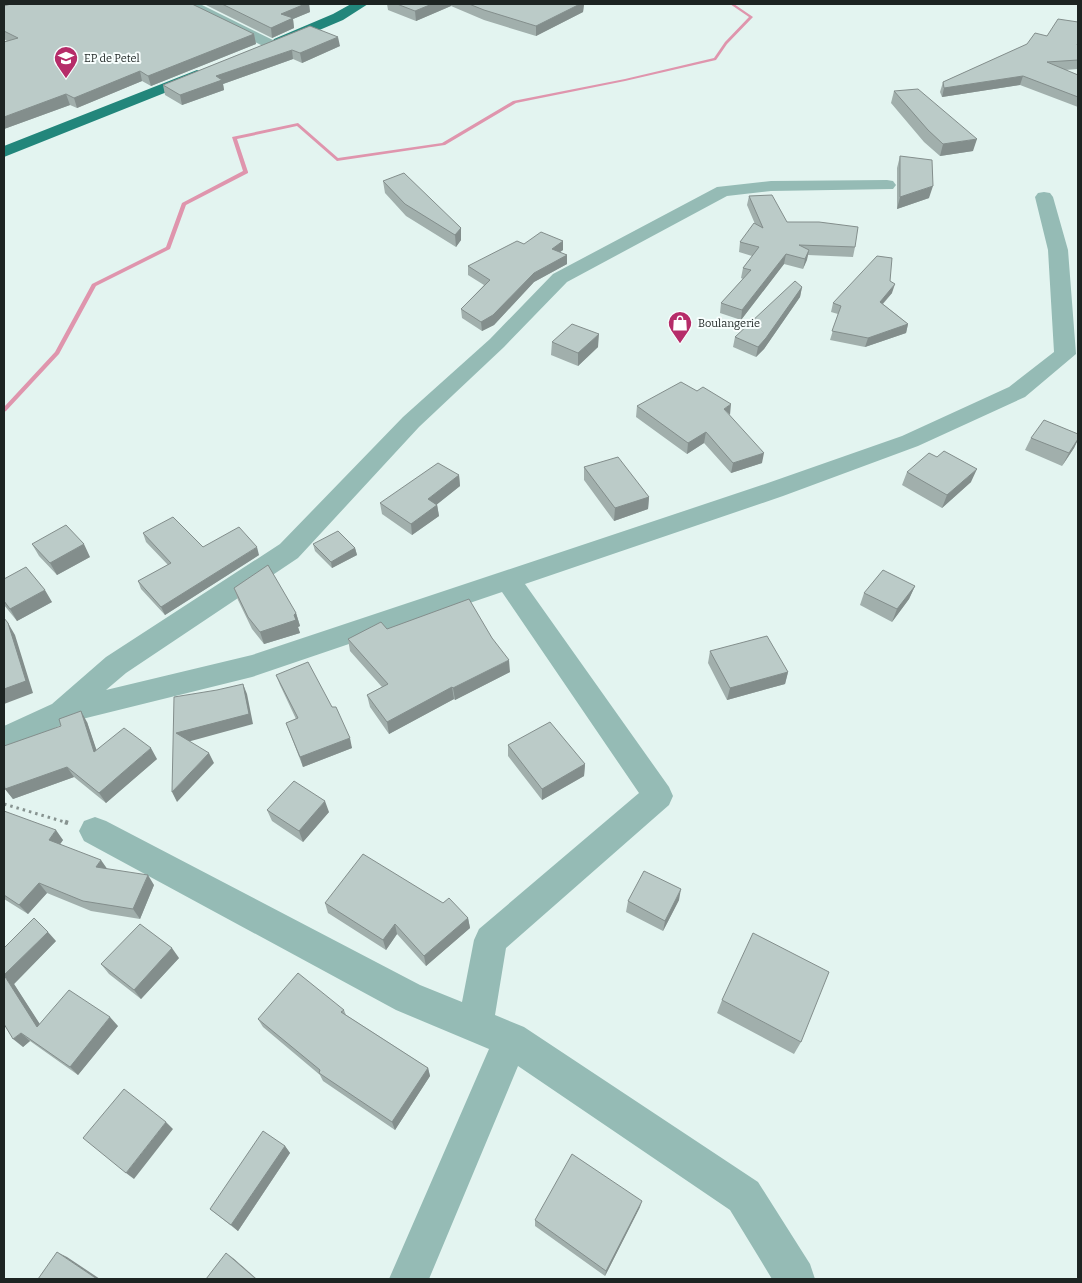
<svg xmlns="http://www.w3.org/2000/svg" width="1082" height="1283" viewBox="0 0 1082 1283" font-family="Bitter,serif">
<style>
.lines{fill:none;stroke-linecap:round;stroke-linejoin:round}
.stream{fill:#df95ad;fill-rule:evenodd}
.path-far1{stroke:#879390;stroke-width:3;stroke-dasharray:2.5 4;stroke-linecap:butt}
.path{stroke:#879390;stroke-width:4.5;stroke-dasharray:3 5;stroke-linecap:butt}
.minor{fill:#95bbb5;fill-rule:evenodd}
.trunk{fill:#22867b;fill-rule:evenodd}
.wall{fill:#a1afac}
.shaded-wall{fill:#838e8c}
.building{fill:#bbcbc8;stroke:#838e8c}
.labels{text-anchor:middle;dominant-baseline:central;stroke-width:4;stroke-linejoin:round;paint-order:stroke}
.far-poi-label{font-size:11px;fill:#1d2422;stroke:#f7fefd;text-anchor:start}
</style>
<rect width="100%" height="100%" fill="#e3f4f0"/>
<g class="lines">
<path class="stream" d="M730 4H734L753 17 727 44 716 60 625 81 516 103 445 145 337 161 297 126 237 139 248 172V173L186 205 170 249 96 286 59 354 6 411 4 412V407L55 352 92 284 166 247 182 203 243 171 232 137 298 123 338 158 442 143 513 101 625 79 714 58 725 42 749 17Z"/>
<path class="path-far1" d="M4 804 68 823"/>
<path class="path" d="M65 822 68 823"/>
<path class="minor" d="M183 4H200L277 42 279 45 277 48H267L185 7Z
M887 180 893 181 896 185 893 189 771 191 727 196 567 282 504 347 419 427 298 558 126 673 106 690 252 655 765 484 902 436 1009 387 1054 352 1048 250 1035 197 1038 193 1044 192 1050 193 1053 197 1068 250 1076 354 1025 397 918 446 783 496 525 584 669 787 673 796 669 805 506 948 495 1015 524 1027 758 1182 810 1264 815 1279H772L730 1210 518 1066 429 1279H389L489 1049 396 1010 84 841 79 831 84 821 95 817 106 821 420 985 462 1002 474 940 479 929 639 793 502 592 252 677 66 723 4 751V726L52 704 106 657 280 544 403 417 490 339 553 274 717 187 771 181Z"/>
<path class="trunk" d="M351 4H368L343 20 284 45H274L272 42 274 39 333 14Z
M197 70 202 72 205 75 202 78 4 157V146Z"/>
</g>
<path class="wall" d="M204 4H309L310 12 293 19 294 28 272 38Z
M387 4H584L583 12 536 36 484 20 451 6 416 21 388 10Z
M4 6 254 34 256 44 151 86 142 81 77 108 70 105 4 129V42L7 41 4 39Z
M1078 22V69L1065 70 1078 75V107L1020 85 942 97 940 92 943 82Z
M310 26 340 46 302 63 293 59 223 84 224 90 182 105 165 95 163 85Z
M894 91 973 151 940 156 924 142 891 103Z
M900 156 929 198 897 209V168Z
M383 181 461 228V240L456 247 406 216 385 193Z
M749 196 787 222 855 247 853 257 808 255 803 269 784 264 741 320 720 313 721 303 743 279 741 278 743 268 752 256 739 252 740 242 755 224 747 205Z
M563 241V250L559 252 567 255V264L534 282 494 325 482 331 462 318 461 309 484 285 468 275V266L524 244Z
M890 281 892 293 883 304 908 324 906 333 865 347 830 340 838 314 831 312 833 303Z
M802 287 800 297 764 349 756 357 733 347 735 337Z
M552 342 598 347 578 366 551 355Z
M637 406 729 415 762 463 731 473 704 443 687 454 636 417Z
M1078 434V440L1074 448 1062 466 1025 450 1031 438Z
M937 457 971 482 942 508 902 485 907 472Z
M584 467 649 497 648 509 614 521 584 480Z
M459 475 460 486 437 504 439 516 412 535 382 514 380 503Z
M143 533 203 547 259 555 165 615 141 589 138 581 168 565 146 542Z
M32 544 90 557 57 575 39 556Z
M313 544 355 548 357 555 332 568 315 551Z
M4 579 52 602 17 621 4 605Z
M915 586 909 599 892 622 860 605 864 593Z
M234 588 296 613 300 626 298 627 300 633 264 644 252 629 238 600Z
M387 629 510 672 455 700 454 699 389 734 370 707 367 695 382 687 350 651 348 639Z
M710 651 788 672 785 684 727 700 708 663Z
M276 675 332 707 352 748 303 767 286 723 296 719 280 685Z
M87 722 96 750 157 759 106 803 74 777 13 799 5 789Z
M508 745 585 764 584 776 542 800 508 756Z
M267 810 329 812 303 842 272 821Z
M4 811 63 840 60 844 107 869 154 885 140 919 91 911 47 893 28 914 4 899Z
M679 900 663 931 626 912 628 901Z
M325 903H443L468 918 470 928 426 966 397 934 386 950 328 913Z
M56 941 14 984 40 1025 118 1026 78 1075 30 1041 23 1047 4 948Z
M179 958 141 999 109 974 101 964Z
M722 1000 801 1042 794 1054 717 1013Z
M344 1010 346 1015 428 1068 430 1076 395 1130 323 1081 320 1075 263 1027 258 1019Z
M285 1146 290 1153 238 1231 210 1209Z
M640 1207 605 1276 535 1226V1220Z"/>
<path class="shaded-wall" d="M305 4H309L310 12 293 19 294 28 272 38 271 28 281 14Z
M432 4H451V6L416 21 415 11Z
M580 4H584L583 12 536 36V26Z
M254 34 256 44 151 86 148 76Z
M338 37 340 46 302 63 300 53Z
M292 50 293 59 223 84 224 90 182 105 180 95 216 76Z
M140 71 142 81 77 108 74 98Z
M1023 76 1020 85 942 97 944 88Z
M66 94 70 105 4 129V117Z
M977 139 973 151 940 156 943 144Z
M933 186 929 198 897 209 900 197Z
M461 228V240L456 247 455 235Z
M563 241V250L552 258V249Z
M809 250 807 260 803 269 805 259Z
M786 254 784 264 741 320 742 310Z
M567 255V264L534 282 494 325 482 331 481 322 534 273Z
M895 284 892 293 877 310 880 302Z
M802 287 800 297 764 349 756 357 758 347Z
M908 324 906 333 865 347 868 338Z
M599 334 598 347 578 366V353Z
M731 404 730 415 724 409Z
M706 432 704 443 687 454 688 443Z
M1078 439 1074 448 1062 466 1069 453Z
M764 453 762 463 731 473 733 463Z
M977 469 971 482 942 508 947 495Z
M459 475 460 486 430 510 428 499Z
M649 497 648 509 614 521 615 508Z
M437 505 439 516 412 535 411 524Z
M84 544 90 557 57 575 50 563Z
M257 547 259 555 165 615 161 607Z
M355 548 357 555 332 568 331 562Z
M915 586 909 599 892 622 897 609Z
M45 590 52 602 17 621 10 609Z
M296 613 300 626 298 627 300 633 264 644 260 632Z
M8 623 15 635 33 693 4 704V689Z
M509 660 510 672 455 700 453 688Z
M788 672 785 684 727 700 730 688Z
M243 684 247 694 253 724 180 744 176 733Z
M452 687 454 699 389 734 387 722Z
M81 711 87 722 101 763 94 752Z
M350 738 352 748 303 767 300 757Z
M151 748 157 759 106 803 99 793Z
M209 753 214 763 177 802 172 792Z
M585 764 584 776 542 800V789Z
M67 767 74 777 13 799 5 789Z
M325 801 329 812 303 842 299 831Z
M56 830 63 840 56 850 49 840Z
M101 860 108 870 96 867Z
M148 875 154 885 140 919 133 909Z
M39 883 47 893 28 914 19 905Z
M681 889 679 900 663 931 665 921Z
M468 918 470 928 426 966 424 956Z
M395 924 397 934 386 950 383 940Z
M48 932 56 941 14 984 47 1035 37 1027 4 975Z
M172 948 179 958 141 999 134 990Z
M110 1017 118 1026 78 1075 70 1067Z
M21 1033 30 1041 23 1047 13 1039Z
M428 1068 430 1076 395 1130 392 1122Z
M166 1122 173 1129 134 1179 126 1173Z
M285 1146 290 1153 238 1231 231 1225Z
M642 1201 640 1207 605 1276 606 1271Z
M57 1252 67 1257 100 1279H97Z
M226 1253 233 1258 257 1279H256Z"/>
<path class="building" d="M11 4H192L254 34 148 76 140 71 74 98 66 94 4 117V42L18 38 4 31V6Z
M222 4H305L281 14 293 18 271 28Z
M397 4H432L415 11Z
M469 4H580L536 26 484 10Z
M1058 19 1078 22V43L1077 45 1078 46V60L1047 62 1078 75V97L1023 76 944 88 943 82 1027 44 1035 33 1047 36Z
M310 26 338 37 300 53 292 50 216 76 222 80 180 95 163 85Z
M918 89 977 139 943 144 928 130 894 91Z
M900 156 932 160 933 186 900 197Z
M404 173 461 228 455 235 405 204 383 181Z
M772 195 787 222H819L858 227 855 247 799 245 809 250 805 259 786 254 742 310 721 303 751 270 743 268 759 247 740 242 754 223 763 228 749 196Z
M541 232 563 241 552 249 567 255 534 273 493 315 481 322 461 309 490 280 468 266 517 241 524 244Z
M877 256 892 258 890 281 895 284 880 302 908 324 868 338 832 331 841 306 833 303Z
M795 281 802 287 766 338 758 347 735 337Z
M572 324 599 334 578 353 552 342Z
M681 382 697 391 703 387 731 404 724 409 764 453 733 463 706 432 688 443 637 406Z
M1044 420 1078 434V439L1069 453 1031 438Z
M944 451 977 469 947 495 907 472 929 453 937 457Z
M618 457 649 497 615 508 584 467Z
M438 463 459 475 428 499 437 505 411 524 380 503Z
M173 517 203 547 239 527 257 547 161 607 138 581 171 563 143 533Z
M66 525 84 544 50 563 32 544Z
M338 531 355 548 331 562 313 544Z
M268 565 296 613 294 615 296 620 260 632 248 617 234 588Z
M26 567 45 590 10 609 4 601V579Z
M883 570 915 586 897 609 864 593Z
M469 599 492 638 509 660 453 688 452 687 387 722 367 695 388 684 348 639 381 622 387 629Z
M4 618 8 623 26 681 4 689Z
M767 636 788 672 730 688 710 651Z
M308 662 332 707H336L350 738 300 757 286 723 298 718 276 675Z
M243 684 249 714 176 733 209 753 172 792 174 697 217 690Z
M81 711 94 752 124 728 151 748 99 793 67 767 5 789 4 783V746L61 726 59 719Z
M550 722 585 764 542 789 508 745Z
M294 781 325 801 299 831 267 810Z
M4 811 56 830 49 840 101 860 96 867 148 875 133 909 83 901 39 883 19 905 4 895Z
M363 854 443 903 449 898 468 918 424 956 395 924 383 940 325 903Z
M644 871 681 889 665 921 628 901Z
M34 918 48 932 4 975 37 1027 69 990 110 1017 70 1067 21 1033 13 1039 4 1024V948Z
M140 924 172 948 134 990 101 964Z
M753 933 829 972 801 1042 722 1000Z
M298 973 344 1010 341 1012 428 1068 392 1122 319 1073 320 1070 258 1019Z
M124 1089 166 1122 126 1173 83 1138Z
M263 1131 285 1146 231 1225 210 1209Z
M572 1154 642 1201 606 1271 535 1220Z
M57 1252 97 1279H38Z
M226 1253 256 1279H206Z"/>
<defs>
<g id="school-pin" transform="scale(1.25)"><path d="M0 17L-7.5 6A9.5 9.5 0 1 1 7.5 6Z" fill="#b62c69" stroke="#f7fefd"/><path d="M0-5L7-2L0 1L-7-2ZM-4 1L0 2.5L4 1V4Q0 6-4 4Z" fill="#fff"/></g>
<g id="shop-pin" transform="scale(1.25)"><path d="M0 17L-7.5 6A9.5 9.5 0 1 1 7.5 6Z" fill="#b62c69" stroke="#f7fefd"/><path d="M-5-2.5h2.3a2.7 3.5 0 0 1 5.4 0H5L5.5 6h-11ZM-1.5-2.5h3a1.5 2.3 0 0 0-3 0Z" fill="#fff"/></g>
</defs>
<g fill-rule="evenodd">
<use href="#school-pin" x="66" y="58"/>
<use href="#shop-pin" x="680" y="323"/>
</g>
<g class="labels">
<g class="far-poi-label">
<text x="84" y="58">EP de Petel</text>
<text x="698" y="323">Boulangerie</text>
</g>
</g>
<rect width="1082" height="1283" fill="none" stroke="#1d2422" stroke-width="10"/>
</svg>
